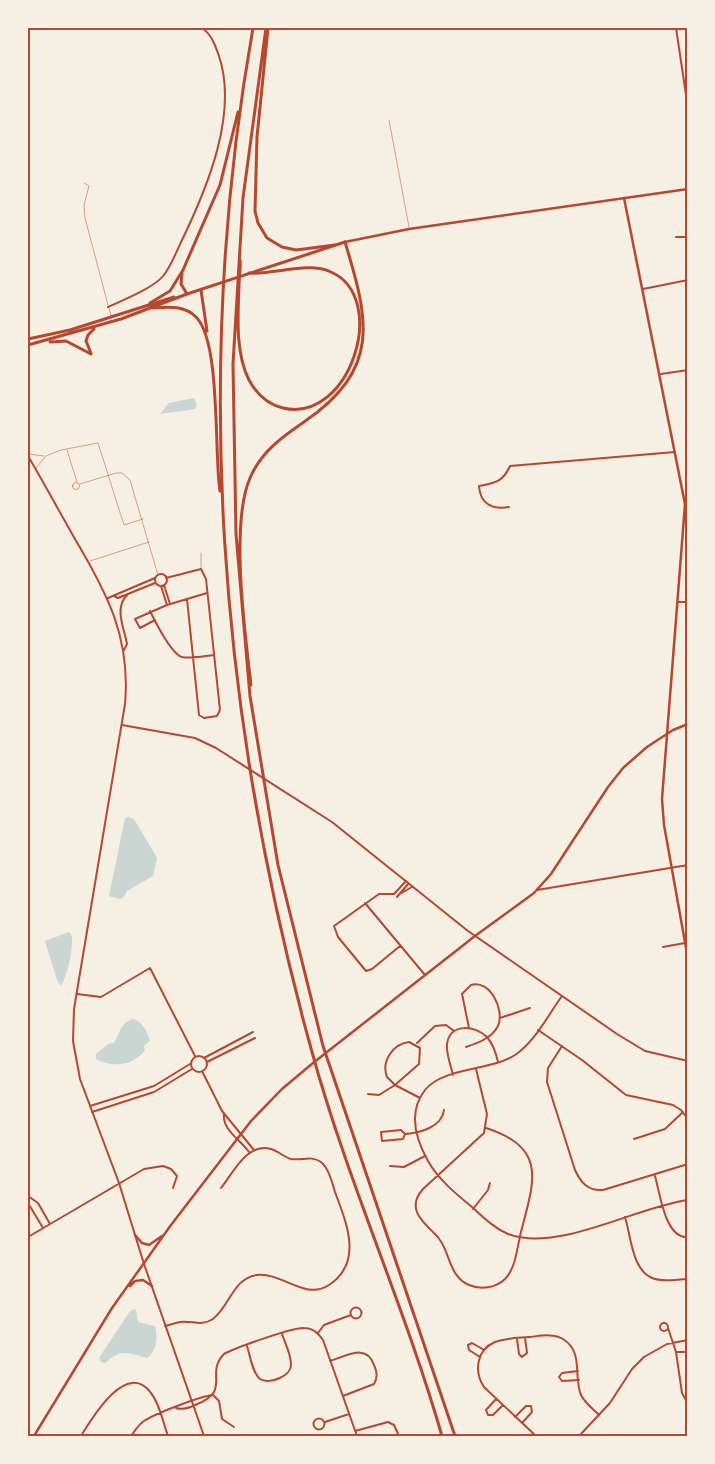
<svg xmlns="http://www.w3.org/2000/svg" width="715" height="1464" viewBox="0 0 715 1464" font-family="Helvetica,sans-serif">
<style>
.water{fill:#c9d6d2}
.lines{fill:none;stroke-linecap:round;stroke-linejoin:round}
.service{stroke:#b5482f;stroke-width:0.5}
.minor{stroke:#b5482f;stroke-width:2}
.tertiary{stroke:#b5482f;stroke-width:2}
.secondary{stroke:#b5482f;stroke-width:2.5}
.primary{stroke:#b5482f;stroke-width:2.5}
.trunk{stroke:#b5482f;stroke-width:3}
.motorway{stroke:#b5482f;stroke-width:3}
.neatline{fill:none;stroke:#b5482f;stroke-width:2}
</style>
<rect width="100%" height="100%" fill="#f6efe4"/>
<path class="water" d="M194 398 197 405 195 409 160 414 169 403Z
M128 817 134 819 157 858 153 876 127 891 124 897 120 899 109 896 125 818Z
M69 932 72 936C73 951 68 973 61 986L57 980 45 941Z
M133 1019C143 1022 147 1031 150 1041L144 1046 145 1050C134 1066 112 1068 96 1059V1054L108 1044 114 1043C120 1033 120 1023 133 1019Z
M134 1309 136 1310 138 1322 155 1326C158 1337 157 1351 147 1358 127 1353 122 1348 105 1363L101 1362 99 1358 130 1311Z"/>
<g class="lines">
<path class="service" d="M389 120 409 227
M84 183 89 186 84 205 85 218 108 305
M109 308 111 315
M67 450 77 482
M28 454 44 456
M46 456 61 450 98 443 124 525 143 519
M36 468 45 457
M72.5 486a3.5 3.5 0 1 1 7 0a3.5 3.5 0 1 1-7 0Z
M80 484 116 473H122L130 480 158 575
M90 561 149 542
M201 568V553"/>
<path class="minor" d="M676 28 688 108
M676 237H688
M643 289 688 280
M108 307C123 300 154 288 164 275 172 264 177 250 183 238 208 186 238 113 219 56 215 45 212 35 202 28
M661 374 688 370
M509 507C493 510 480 504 479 486 495 483 503 482 510 466L675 452
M155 580a6 6 0 1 1 12 0a6 6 0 1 1-12 0Z
M166 578 201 569 206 579 220 710 217 716 204 718 199 715 187 599
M164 585 170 604
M161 586 167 605
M114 596 118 598 155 583
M108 598 155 578
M678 602H688
M150 611C155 621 171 654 182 657 192 659 204 656 214 655
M155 620 140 628 135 619 167 605 207 593
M398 895 412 887
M397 897 408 884
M365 903 425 975
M400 946 372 969 366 971 338 937 334 926 379 894H394L406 881
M663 947 685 943
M77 994 101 997 150 968 195 1056
M562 996C548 1015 535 1042 515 1055 491 1071 443 1067 425 1090 408 1112 415 1138 428 1161 438 1179 456 1194 472 1207 483 1217 494 1228 508 1234 558 1253 635 1207 688 1200
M500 1018 530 1008
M538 1030 582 1060 626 1095 673 1105 681 1110 688 1119
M409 1042 420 1048 419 1064 395 1085 387 1077C381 1061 393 1044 409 1042Z
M417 1043 435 1026 446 1025 454 1031
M562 1046 548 1068 547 1082 575 1170C581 1183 588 1191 603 1190L688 1164
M466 1047C478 1043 492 1038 498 1026 505 1010 490 979 471 985L462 994 469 1028
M191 1064a8 8 0 1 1 16 0a8 8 0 1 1-16 0Z
M204 1058 253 1032
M207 1062 255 1038
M476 1069 487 1114 484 1133 423 1189C407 1207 420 1220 434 1233 451 1248 447 1276 469 1285 481 1290 496 1288 505 1279 516 1268 517 1247 521 1232 534 1181 548 1148 486 1128
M202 1071 222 1111 254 1150
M453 1075C451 1066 446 1054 447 1044 450 1023 475 1025 487 1037 493 1044 496 1053 498 1062
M368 1094 379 1095 395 1085 420 1098
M90 1106 154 1086 190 1064
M92 1112 154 1092 192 1069
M224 1114C222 1130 241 1140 249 1152
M401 1130 405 1134 403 1139 382 1141 381 1132Z
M405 1134C420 1133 442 1127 444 1110
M634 1139 665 1129 683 1112
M390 1166 404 1167 425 1156
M655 1176C660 1193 665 1239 688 1237
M28 1196 38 1203 50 1224
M28 1203 43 1228
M473 1209 488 1190 490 1183
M625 1217C631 1236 632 1273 655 1279 665 1282 678 1279 688 1279
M28 1237 144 1169 163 1166 171 1169 177 1176 173 1188
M350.5 1313a5.5 5.5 0 1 1 11 0a5.5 5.5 0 1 1-11 0Z
M660 1327a4 4 0 1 1 8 0a4 4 0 1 1-8 0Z
M165 1326C170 1325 175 1323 180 1322 192 1320 201 1327 213 1319 230 1306 233 1278 257 1275 282 1272 305 1301 329 1285 364 1262 346 1222 335 1192 332 1182 329 1169 321 1162 311 1155 302 1161 291 1159 284 1157 278 1151 271 1149 247 1142 233 1173 221 1188
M668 1328 676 1352 682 1393 688 1404
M318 1333 324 1325 351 1315
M517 1339 519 1354 522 1357 527 1353 525 1338
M247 1346C250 1355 252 1372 260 1379 269 1385 292 1376 291 1364 291 1354 285 1343 282 1334
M676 1352H688
M480 1357 469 1350 468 1345 472 1343 484 1350
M330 1361C347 1356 367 1343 374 1365 377 1372 378 1377 374 1384L343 1396
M578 1371 562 1373 559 1377 562 1381 579 1380
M213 1395 219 1401 222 1419 234 1427
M496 1399 486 1410 488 1415H493L503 1405
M176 1408C182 1410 189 1408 195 1405 233 1390 204 1375 224 1354 235 1348 293 1327 304 1328 313 1328 318 1333 323 1340L357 1436
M515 1417 526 1406H531L532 1412 522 1423
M313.5 1424a5.5 5.5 0 1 1 11 0a5.5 5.5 0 1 1-11 0Z
M325 1422 349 1414
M355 1431 388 1422 394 1425 399 1436
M81 1436C91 1420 126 1359 151 1393 160 1404 163 1423 168 1436
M131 1436C135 1431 138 1425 144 1421 154 1414 201 1396 213 1395
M536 1436 484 1387C474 1372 476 1350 495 1342 505 1338 518 1338 529 1337 540 1336 553 1333 563 1339 584 1352 573 1376 581 1395 585 1403 593 1409 599 1415
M579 1436 610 1403 632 1369 644 1357 667 1344 688 1340"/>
<path class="tertiary" d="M28 456C44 483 59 511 75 539 107 593 131 638 125 704L74 1009 73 1041 80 1079 119 1183 144 1264 204 1436
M124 650 127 644C124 628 114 608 127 595
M122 725 195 738 216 748 332 822 468 931 617 1034 645 1051 688 1061
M537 890 688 865"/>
<path class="secondary" d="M624 198 685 504 662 799 664 825 688 959
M135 1235 142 1243 149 1245 162 1236
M130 1286 135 1281 143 1280 152 1286
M34 1436 112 1308 171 1225 251 1121 282 1089 313 1063 475 936 534 893 551 874 608 787 623 768 647 747 673 730 688 724"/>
<path class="primary" d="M345 242 409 229 688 189"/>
<path class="trunk" d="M28 339 70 330 174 297
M50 342 66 341 91 354
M28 345 121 319 187 294 345 242
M91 353 86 341 88 335 94 329"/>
<path class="motorway" d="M253 28C192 371 219 717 312 1052 348 1183 405 1307 442 1436
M266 28 243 198 233 364 236 534 250 696 278 865 323 1046 455 1436
M268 28 257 137 255 211 258 223 267 238 282 247 296 250 335 245
M240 260C241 268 239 277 239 286 238 316 235 352 249 380 256 393 267 404 283 408 350 424 390 298 331 272 309 261 274 275 249 273
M182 273 181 284 187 294
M201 290 207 331
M150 303 170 291 183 270 220 185 238 112
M153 308C168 307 184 305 196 317 221 341 214 454 220 491
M251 685C245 633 230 524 250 478 261 452 282 437 304 422 381 369 369 321 345 242"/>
</g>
<rect width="715" height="1464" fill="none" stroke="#f6efe4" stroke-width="58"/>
<rect x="29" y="29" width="657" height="1406" class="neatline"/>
</svg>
